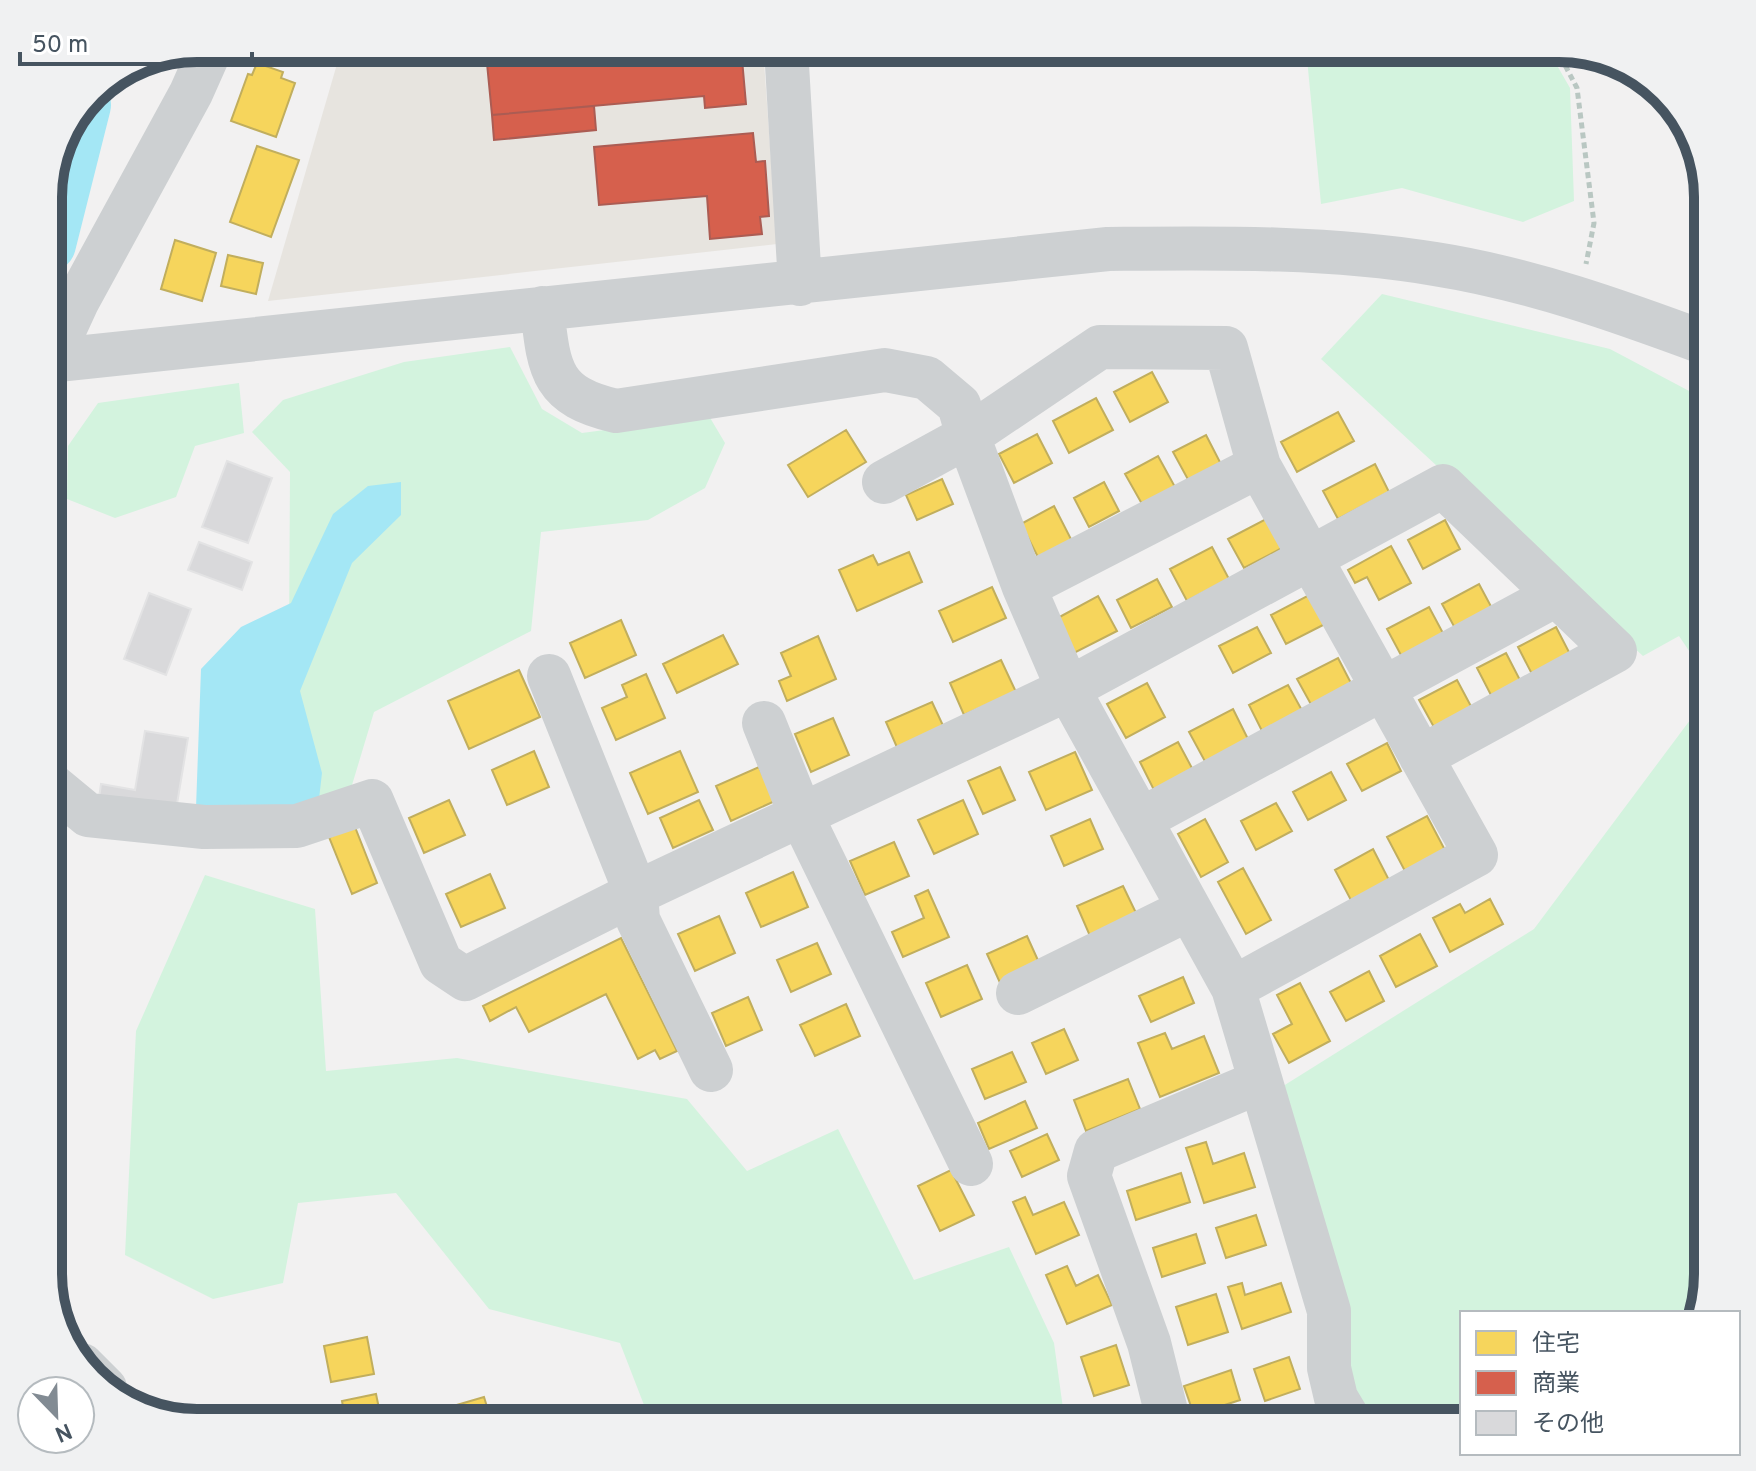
<svg xmlns="http://www.w3.org/2000/svg" width="1756" height="1471" viewBox="0 0 1756 1471" font-family="Overpass,'Noto Sans JP',sans-serif">
<style>
.commercial{fill:#e7e4df}
.green{fill:#d3f3de}
.water{fill:#a4e7f5}
.homes{fill:#f6d55c;stroke:#c1ae5d;stroke-width:2}
.shops{fill:#d6604d;stroke:#ab5c53;stroke-width:2}
.lines{fill:none;stroke-linecap:round;stroke-linejoin:round}
.river{stroke:#a4e7f5;stroke-width:56}
.building{fill:#d9d9db;stroke:#e3e3e4;stroke-width:2}
.path{stroke:#b9c7c2;stroke-width:5;stroke-dasharray:6 4;stroke-linecap:butt}
.minor{stroke:#cdd0d2;stroke-width:44}
.rim{fill:none;stroke:#465460;stroke-width:10}
</style>
<rect width="100%" height="100%" fill="#f2f1f1"/>
<path class="commercial" d="M349 48H763L777 244 268 301 337 64Z"/>
<path class="green" d="M1306 48H1547L1570 88 1574 201 1523 222 1402 188 1321 204Z
M1382 294 1610 349 1708 401V679L1679 636 1643 656 1321 359Z
M510 347 542 409 582 433 709 416 725 443 705 488 648 520 541 532 531 631 374 712 352 785 288 818 290 472 252 432 283 400 404 362Z
M239 383 244 433 195 446 176 497 115 518 67 499 68 446 98 403Z
M1708 696V1275L1693 1313H1462V1423H1364L1280 1088 1534 929Z
M205 875 315 909 326 1071 457 1058 687 1099 747 1171 838 1129 914 1280 1009 1247 1054 1343 1065 1423H651L620 1343 489 1309 396 1193 298 1203 283 1283 213 1299 125 1255 136 1031Z"/>
<path class="water" d="M401 482V515L352 563 300 691 322 773 319 799 271 813 196 808 201 669 241 627 291 603 333 514 368 486Z"/>
<path class="homes" d="M257 63 283 72 281 78 295 83 276 137 231 121 248 74 252 75Z
M257 146 299 160 271 237 230 222Z
M1708 213V256L1691 221Z
M175 240 216 253 202 301 161 289Z
M228 255 263 263 256 294 221 286Z
M1152 372 1168 402 1130 422 1114 392Z
M1096 398 1113 430 1069 453 1053 421Z
M1338 412 1354 441 1297 472 1281 442Z
M846 430 866 462 808 497 788 465Z
M1037 434 1052 463 1014 483 999 454Z
M1206 435 1223 468 1191 485 1173 452Z
M1158 456 1175 487 1142 504 1125 474Z
M1375 464 1389 492 1338 519 1323 491Z
M942 479 953 504 917 520 906 495Z
M1104 482 1119 511 1089 527 1074 498Z
M1054 506 1074 545 1041 563 1021 524Z
M1268 518 1284 547 1244 568 1228 539Z
M1445 520 1460 549 1423 569 1408 540Z
M1391 546 1411 583 1379 600 1367 577 1355 583 1348 570Z
M1212 547 1229 579 1187 601 1170 569Z
M909 552 922 582 857 611 839 570 873 555 878 565Z
M1157 579 1172 607 1131 628 1117 600Z
M1479 584 1494 612 1457 632 1442 604Z
M992 587 1006 618 953 642 939 611Z
M1313 593 1329 622 1286 644 1271 615Z
M1098 596 1117 631 1072 654 1054 620Z
M1429 607 1444 635 1402 657 1387 629Z
M621 620 636 655 585 678 570 643Z
M1257 627 1271 653 1233 673 1219 646Z
M1556 627 1571 656 1533 676 1518 647Z
M723 635 738 664 677 693 663 664Z
M818 636 836 679 787 701 779 681 791 676 781 653Z
M1506 653 1522 684 1493 699 1477 668Z
M1338 658 1353 687 1313 708 1297 679Z
M1001 660 1016 692 964 715 950 683Z
M519 670 540 717 469 749 448 701Z
M646 674 665 718 616 740 602 708 627 697 622 685Z
M1457 680 1473 710 1435 729 1419 700Z
M1147 683 1165 717 1126 738 1107 704Z
M1288 685 1304 714 1264 735 1249 705Z
M932 702 946 732 899 752 886 722Z
M1233 709 1250 743 1207 765 1189 732Z
M833 718 849 755 811 772 795 734Z
M1178 742 1193 770 1154 790 1140 762Z
M1387 743 1401 771 1362 791 1347 764Z
M534 751 549 787 507 805 492 770Z
M680 751 698 792 648 814 630 773Z
M1075 752 1092 790 1046 810 1029 772Z
M759 767 775 801 731 821 716 786Z
M1000 767 1015 800 983 814 968 781Z
M1331 772 1346 800 1308 820 1293 792Z
M449 800 465 835 424 853 409 818Z
M699 800 713 830 673 848 660 818Z
M963 800 978 834 934 854 918 820Z
M1276 803 1292 831 1256 850 1241 821Z
M1427 816 1446 852 1406 873 1387 837Z
M1090 819 1103 849 1064 866 1051 836Z
M1205 819 1228 862 1201 877 1178 834Z
M355 827 377 883 352 894 329 837Z
M894 842 909 876 865 895 850 861Z
M1373 849 1391 884 1353 904 1335 870Z
M1243 868 1271 920 1246 934 1218 882Z
M793 872 808 907 761 927 746 893Z
M490 874 505 908 461 927 446 894Z
M1123 886 1137 915 1090 936 1077 906Z
M928 890 949 937 903 957 892 932 924 918 915 896Z
M1490 899 1503 924 1450 952 1433 918 1460 904 1465 913Z
M719 916 735 953 695 971 678 934Z
M1420 934 1437 966 1396 987 1380 956Z
M1027 936 1041 967 1001 985 987 954Z
M621 938 677 1051 660 1059 655 1050 638 1059 606 994 529 1032 516 1007 490 1021 483 1006Z
M817 943 831 974 791 992 777 960Z
M967 965 982 999 941 1017 926 983Z
M1369 971 1384 1001 1346 1021 1330 992Z
M1183 977 1194 1003 1151 1022 1139 996Z
M1300 983 1330 1041 1289 1063 1273 1034 1292 1024 1277 995Z
M748 997 762 1030 726 1046 712 1013Z
M846 1004 860 1036 815 1056 800 1025Z
M1064 1029 1078 1060 1046 1074 1032 1043Z
M1165 1033 1172 1049 1204 1036 1219 1073 1160 1097 1138 1043Z
M1012 1052 1026 1082 985 1099 972 1069Z
M1128 1079 1140 1109 1086 1131 1074 1100Z
M1025 1101 1037 1128 989 1149 978 1123Z
M1047 1134 1059 1160 1022 1177 1010 1151Z
M1206 1142 1213 1164 1244 1153 1255 1187 1204 1203 1186 1148Z
M951 1170 974 1215 940 1231 918 1186Z
M1181 1173 1190 1202 1136 1220 1127 1191Z
M1025 1197 1033 1215 1064 1202 1079 1235 1036 1254 1013 1202Z
M1256 1215 1266 1245 1226 1258 1216 1228Z
M1196 1234 1205 1263 1162 1277 1153 1248Z
M1067 1266 1076 1286 1098 1275 1112 1305 1067 1324 1046 1275Z
M1242 1283 1245 1295 1281 1283 1291 1312 1242 1329 1228 1287Z
M1216 1294 1228 1332 1188 1345 1176 1307Z
M367 1337 374 1374 331 1382 324 1346Z
M1116 1345 1129 1385 1094 1396 1081 1357Z
M1289 1357 1300 1389 1265 1401 1254 1369Z
M1231 1370 1240 1400 1194 1415 1184 1386Z
M376 1394 381 1418 346 1423 342 1401Z
M484 1397 492 1423H447L443 1409Z
M1295 1410 1299 1423H1270L1269 1418Z"/>
<path class="shops" d="M449 48H741L746 104 705 108 704 96 492 115 486 53 450 56Z
M594 106 596 130 494 140 492 115Z
M753 133 756 162 765 161 769 216 760 217 762 234 710 239 707 196 599 205 594 147Z"/>
<g class="lines">
<path class="river" d="M48 244 83 105"/>
</g>
<path class="building" d="M227 461 272 478 248 543 202 527Z
M199 542 252 562 242 590 188 570Z
M149 593 191 609 166 675 124 659Z
M145 731 188 738 176 810 99 798 101 784 135 790Z"/>
<g class="lines">
<path class="path" d="M1556 48 1577 88 1594 223 1586 264"/>
<path class="minor" d="M786 48 800 284
M542 308C549 369 550 396 616 411L885 370 927 378 959 405 968 436 1100 347 1226 348 1259 466 1476 855 1233 988
M48 361 1108 249C1217 248 1327 246 1435 264 1530 279 1619 311 1708 344
M48 365 77 302 191 93 211 48
M884 482 968 436 1024 587 1068 689 1233 988 1329 1311V1368L1336 1398 1351 1423
M1024 587 1259 466
M549 676 636 893 638 920 711 1070
M764 723 801 815 971 1164
M48 782 88 815 204 827 297 826 372 801 441 963 465 979 636 893 1068 689 1443 486 1615 651 1421 757
M1140 820 1556 595
M1018 993 1189 909
M82 1365 105 1388
M1169 1423 1149 1343 1089 1176 1096 1151 1259 1082"/>
</g>
<path d="M0 0H1756V1471H0ZM197 62H1559A135 135 0 0 1 1694 197V1274A135 135 0 0 1 1559 1409H197A135 135 0 0 1 62 1274V197A135 135 0 0 1 197 62Z" fill="#f0f1f2" fill-rule="evenodd"/>
<path class="rim" d="M197 62H1559A135 135 0 0 1 1694 197V1274A135 135 0 0 1 1559 1409H197A135 135 0 0 1 62 1274V197A135 135 0 0 1 197 62Z"/>
<rect x="1460" y="1311" width="280" height="144" fill="#ffffff" stroke="#b5bbbf" stroke-width="2"/>
<rect x="1476" y="1331" width="40" height="24" fill="#f6d55c" stroke="#b5bbbf" stroke-width="2"/>
<text x="1532" y="1351" font-size="24" fill="#465460">住宅</text>
<rect x="1476" y="1371" width="40" height="24" fill="#d6604d" stroke="#b5bbbf" stroke-width="2"/>
<text x="1532" y="1391" font-size="24" fill="#465460">商業</text>
<rect x="1476" y="1411" width="40" height="24" fill="#d9d9db" stroke="#b5bbbf" stroke-width="2"/>
<text x="1532" y="1431" font-size="24" fill="#465460">その他</text>
<g transform="translate(56 1415) rotate(157)"><circle r="38" fill="#ffffff" stroke="#b5bbbf" stroke-width="2"/>
<path d="M0-6L14 30L0 20L-14 30Z" fill="#828b93"/>
<text y="-12" font-size="22" font-weight="bold" text-anchor="middle" fill="#465460">N</text>
</g>
<path d="M20 52v12h232v-12" fill="none" stroke="#465460" stroke-width="4"/>
<text x="32" y="52" font-size="24" fill="#465460" stroke="#ffffff" stroke-width="6" paint-order="stroke">50 m</text>
</svg>
